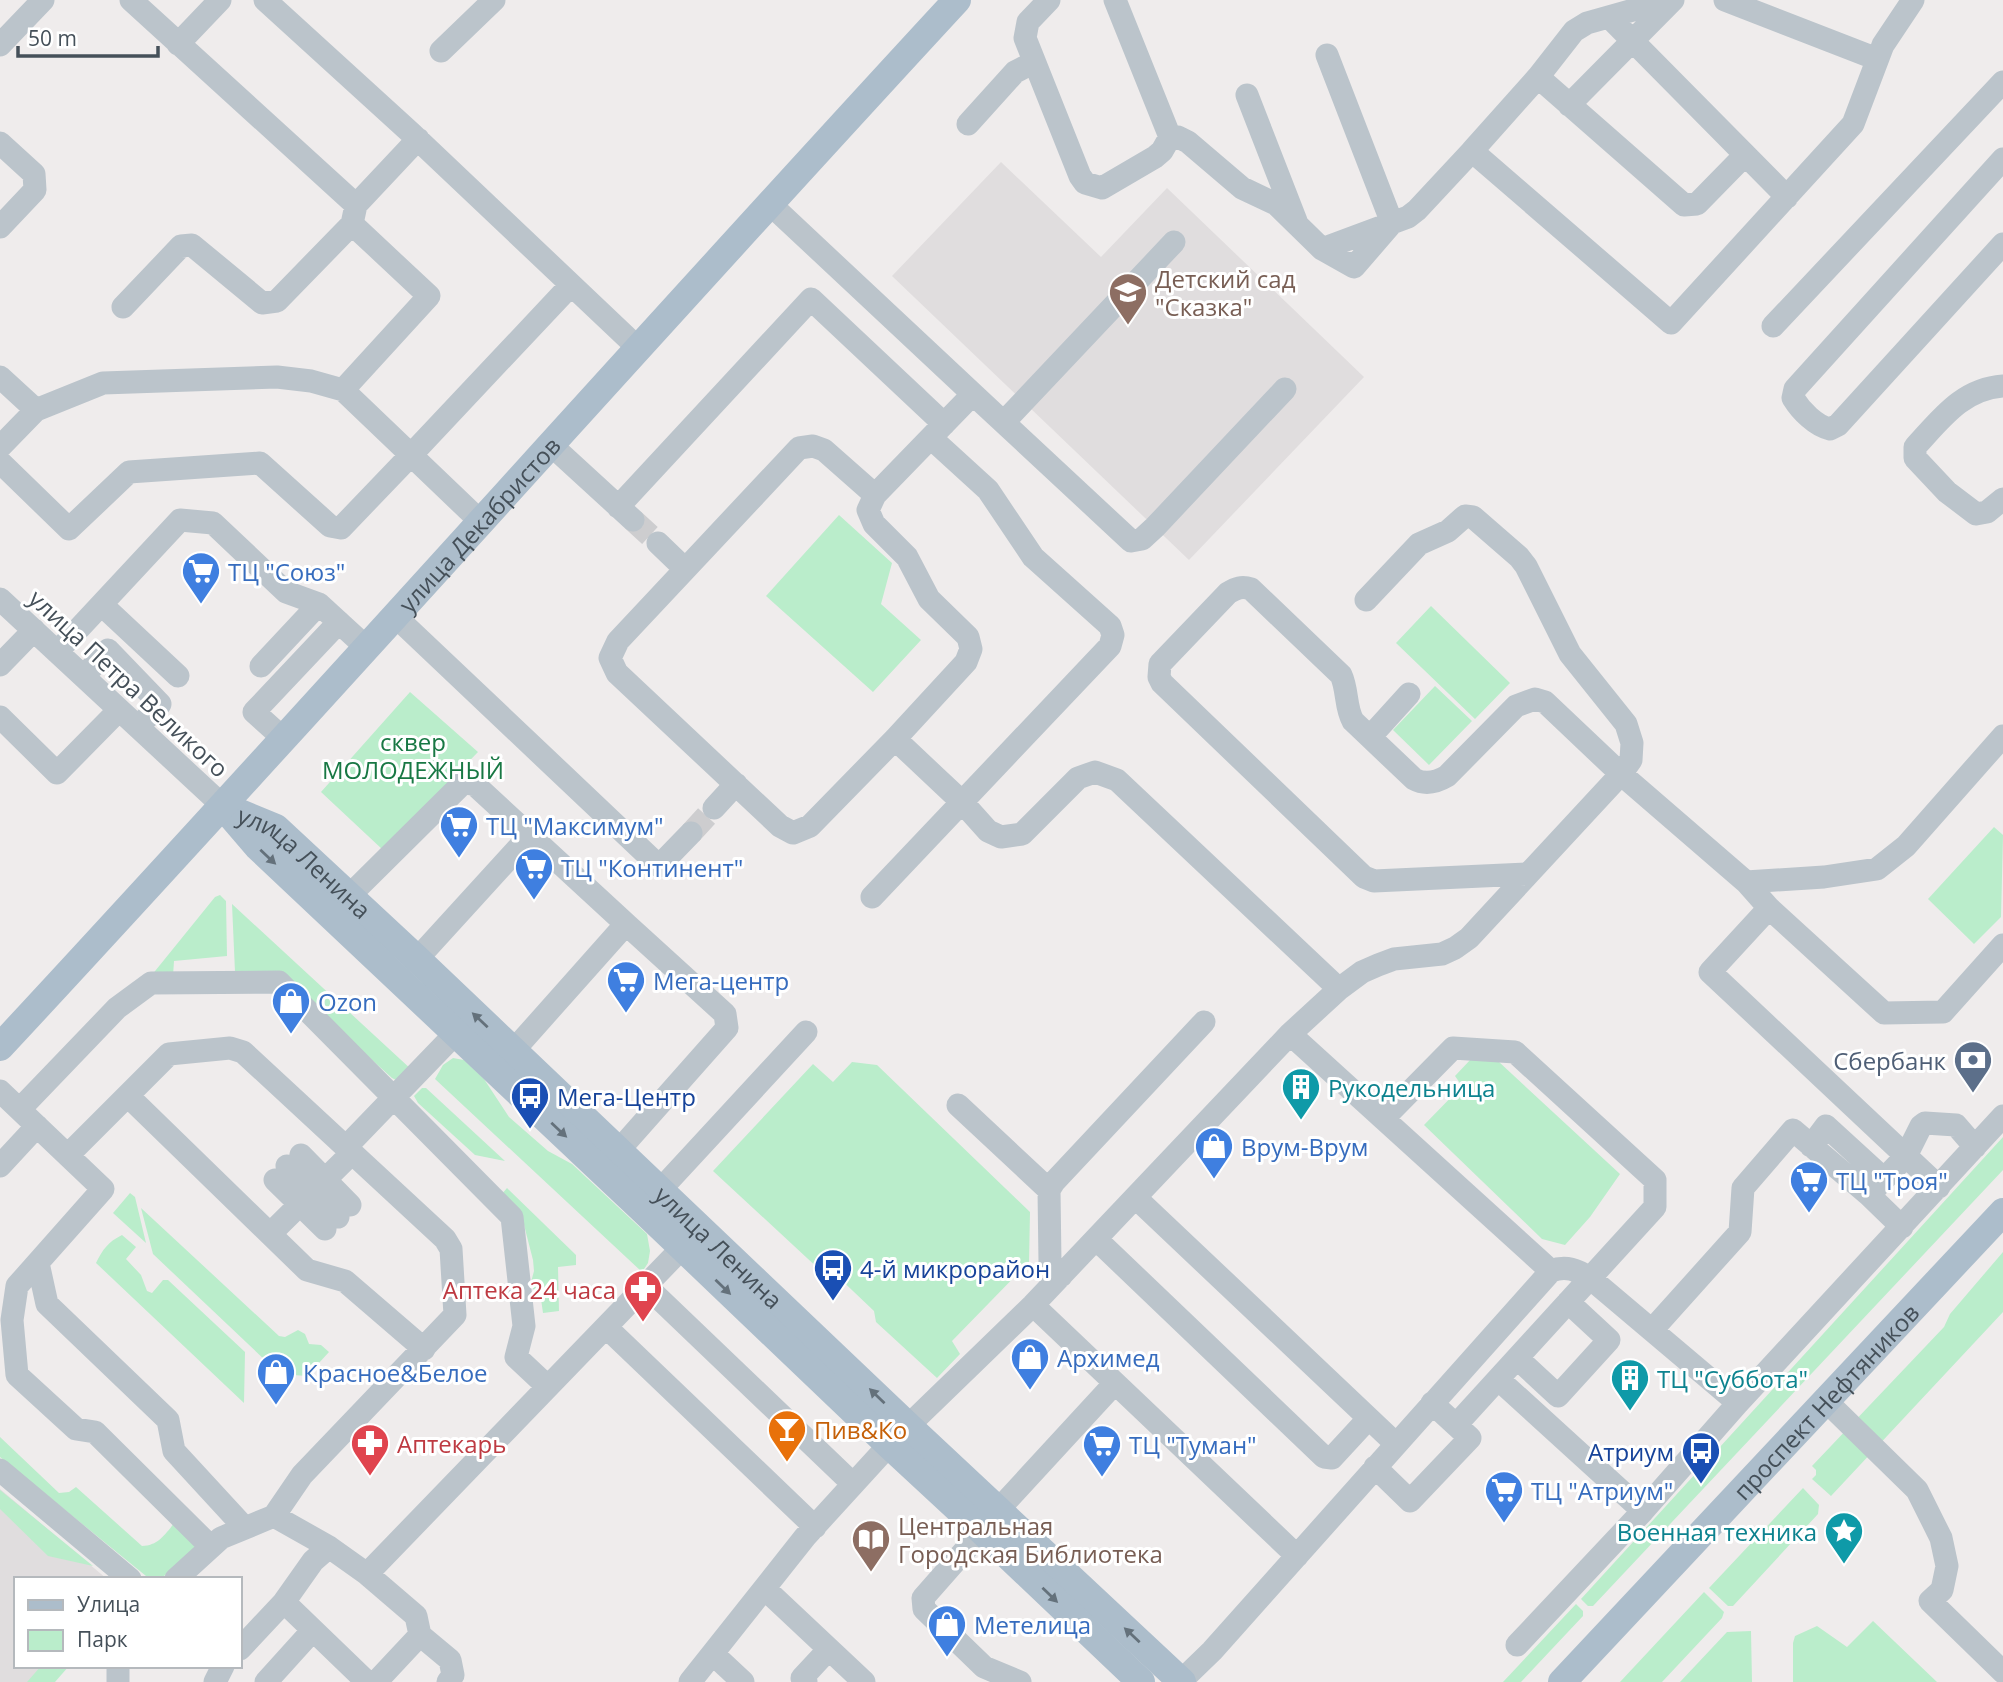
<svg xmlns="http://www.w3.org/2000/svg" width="2003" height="1682" viewBox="0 0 2003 1682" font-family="'Open Sans',sans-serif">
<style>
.education{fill:#e0ddde}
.green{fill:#baedcb}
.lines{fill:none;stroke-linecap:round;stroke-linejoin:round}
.minor-tunnel{stroke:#cdcdcf;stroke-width:23;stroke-dasharray:23 11;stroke-linecap:butt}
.minor{stroke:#bbc4cb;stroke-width:23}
.major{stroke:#acbdcb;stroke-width:28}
.oneway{fill:#64717b}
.labels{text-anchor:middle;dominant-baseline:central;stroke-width:6;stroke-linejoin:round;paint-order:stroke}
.education-label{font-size:24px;fill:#785e54;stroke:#fff;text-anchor:start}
.street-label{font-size:24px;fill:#455059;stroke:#fff}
.shop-label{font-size:24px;fill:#366cbe;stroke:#fff;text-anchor:start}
.park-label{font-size:24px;fill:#187844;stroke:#fff}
.service-label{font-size:24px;fill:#4e5e75;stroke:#fff;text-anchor:end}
.culture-label{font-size:24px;fill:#0d838f;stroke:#fff;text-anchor:start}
.transit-label{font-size:24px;fill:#164399;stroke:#fff;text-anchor:start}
.health-label{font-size:24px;fill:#be3a42;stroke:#fff;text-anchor:end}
.food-label{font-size:24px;fill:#c56008;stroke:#fff;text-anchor:start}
</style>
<rect width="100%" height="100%" fill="#efecec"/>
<path class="education" d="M1001 162 1101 257 1167 188 1364 377 1189 560 892 276Z
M0 1489 107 1579H16V1666H59L44 1682H0Z"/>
<path class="green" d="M839 515 892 563 881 604 921 640 873 692 766 596Z
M1431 606 1510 683 1475 719 1396 643Z
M1435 686 1472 721 1429 765 1393 730Z
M410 692 478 752 383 850 321 792Z
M1994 827 2003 835 2001 917 1974 944 1928 899Z
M220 895 226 901 227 956 174 961 173 976 147 981 215 897Z
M232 904 413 1071 398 1081 392 1078 288 984 235 972Z
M453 1058 464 1060 484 1079 509 1117 548 1151 572 1164 647 1234 650 1251 648 1263 642 1272 435 1079 443 1065Z
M1471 1059 1499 1062 1620 1174 1590 1217 1565 1245 1542 1239 1424 1125 1462 1086 1455 1076Z
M852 1062 877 1065 1030 1212 1029 1262 952 1341 960 1354 937 1378 876 1322 874 1311 833 1272 821 1271 713 1171 813 1064 833 1082Z
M422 1088H426L505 1161 475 1155 418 1103 414 1096Z
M2003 1137V1170L1593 1606H1588L1581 1599Z
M507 1188 576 1255V1265L558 1267 559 1311 543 1313 540 1292 533 1289 531 1282 534 1271 533 1260 523 1221 501 1195Z
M130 1193 135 1197 146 1243 113 1213Z
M141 1208 279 1336 285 1337 298 1330 305 1334 309 1344 321 1345 329 1352 307 1376 293 1375 286 1380 153 1254Z
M122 1235 136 1247 126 1259 141 1275 147 1291 152 1293 163 1280H168L245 1352 244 1403 96 1263C103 1249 108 1242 122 1235Z
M2003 1252V1312L1831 1496 1812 1479 1816 1475V1470L1812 1466 1944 1327 1950 1314Z
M0 1437 59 1493 69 1492 76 1487 142 1546C160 1546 168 1530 179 1517L199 1549 160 1579 146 1576 0 1457Z
M1803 1488 1819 1505 1818 1514 1733 1606H1728L1709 1588Z
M0 1490 93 1566 48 1556 0 1509Z
M1704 1592 1724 1612 1722 1618 1662 1682H1620Z
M1576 1604 1583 1611V1616L1521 1682H1503Z
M1873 1621 1937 1682H1793V1643L1795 1636 1817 1626 1847 1647Z
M1751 1631 1752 1682H1680L1727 1632Z
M41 1666H69L55 1682H27Z"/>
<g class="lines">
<path class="minor-tunnel" d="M633 520 658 543
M691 833 714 808"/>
<path class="minor" d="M131 0 356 205
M265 0 411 133 638 348
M1049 0 1028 22 1025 38 1080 176 1085 183 1102 188 1155 157 1162 151 1170 137 1115 0
M1669 0 1587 23 1574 31 1538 77 1472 151 1671 323 1853 124 1883 45 1913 0
M1725 0 1877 59
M1609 17 1787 197
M178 44 220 0
M0 45 43 0
M441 51 494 0
M1538 77 1684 205 1697 204 1745 155
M1247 95 1296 221
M1569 105 1673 0
M968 124 1015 72 1034 62
M1170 137H1178L1188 142 1242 188 1276 204 1322 249 1408 217 1417 210 1472 151
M418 139 356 205 352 224 429 296 343 390 411 455 571 285
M0 143 34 174 35 190 0 227
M2003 159 1795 389 1793 398C1801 411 1816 426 1830 429L1838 425 2003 244
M770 204 973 394 875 495 868 510 874 524 907 557 929 599 968 637 971 649 966 662 895 739 810 826 793 833 780 826 617 673 610 658 618 641 799 448 813 446 824 450 875 495
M1322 249 1354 267 1392 223 1327 55
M123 307 181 246 192 245 262 303 277 301 352 224
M1773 326 2003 82
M0 377 36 410 0 447
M2003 386C1962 389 1941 419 1915 447V458L1947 492 1976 514 1987 512 2003 499
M973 394 1131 541 1142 539 1155 527 1285 389
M36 410 103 383 277 377 311 381 343 390
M1004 422 1174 242
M550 444 633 520
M0 462 69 529 129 472 260 463 330 526 341 528 411 455 480 521
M618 507 811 299 944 424
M658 543 685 569
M0 599 223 806
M1366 600 1419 544 1448 531 1465 516 1473 517 1519 557 1526 566 1570 654 1626 724 1632 743 1631 760 1621 774 1545 702 1535 699 1516 706 1447 776C1437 782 1425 785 1414 779L1353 721C1345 707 1348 690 1341 675L1251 589C1242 586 1236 588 1228 593L1160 664 1159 677 1162 683 1364 877 1374 881 1528 874
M102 605 178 676
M395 616 659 866 691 833
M57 652 180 520 213 523 286 592 319 604 367 648
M0 665 34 630
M261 666 319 604
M84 676 108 650 160 704 138 727
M0 717 57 773 119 710
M1370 737 1409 694
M284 739 254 712 339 622
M895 739 962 802 988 831 1001 837 1022 834 1078 778 1095 772 1117 780 1339 989
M714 808 736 784
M1746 882 1824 877 1877 869 1906 846 2003 736
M349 896 463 783 474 784 626 924
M872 897 1110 646 1113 635 1110 626 1033 557 988 490 931 438
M1769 908 1884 1013 1943 1012 2003 945
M417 959 531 834
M1290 1034 1551 1271
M513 1051 626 924 725 1014 727 1028 619 1150
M0 1091 103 1189 17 1286 12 1320 17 1375 76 1429 95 1432 210 1546
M128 1096 307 1270 345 1281 424 1349
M958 1105 1049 1190
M20 1109 117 1008 151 983 279 982 512 1217 524 1326 516 1357 548 1387
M1384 1118 1453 1048 1515 1052 1655 1180V1207L1456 1425
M1811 1146 1826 1126 1884 1179
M346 1147 456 1033
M68 1155 169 1054 230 1048 243 1052 445 1239 451 1249 455 1315 302 1475 274 1516
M301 1155 350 1205
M0 1166 37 1126
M287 1166 338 1217
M275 1180 325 1229
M661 1189 806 1032
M1136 1198 1396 1444
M1902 1227 1869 1195 1906 1156 1921 1126 1925 1123 1956 1125 1975 1147
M270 1234 352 1153
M1096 1239 1324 1457 1332 1458 1368 1419
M38 1263 47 1304 168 1420 174 1451 244 1527
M1061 1276 1050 1263 1049 1190 1054 1182 1204 1022
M646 1286 853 1484
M1033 1305 1297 1556
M606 1327 815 1527
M1652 1330 1740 1232 1743 1188 1793 1130 1869 1195
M1517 1358 1558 1396 1609 1340 1568 1302
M1498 1379 1643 1511
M1826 1401 1917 1490 1941 1538 1947 1566 1942 1590 1930 1601 2003 1672
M908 1426 1033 1305 1290 1034 1339 989 1362 972 1378 965 1394 959 1442 954 1455 948 1469 938 1621 774 1746 882 1769 908 1710 972 1939 1187
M1375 1467 1410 1501 1470 1438 1432 1403
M0 1470 130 1579
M999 1509 1115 1383
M982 1531 923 1598 924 1609 984 1667 1020 1682
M367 1574 682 1248
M176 1579 221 1538 274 1516 329 1547 367 1574 416 1616 420 1635 376 1682
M765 1589 864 1682
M284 1602 313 1561 329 1547
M420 1635 450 1660 453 1675 448 1682
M1517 1645 1643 1511 1738 1403 2003 1116
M240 1649 284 1602 367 1682
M713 1654 743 1682
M118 1666V1682
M1181 1681 1212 1651 1551 1271C1566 1265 1577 1270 1590 1278L1738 1403
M215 1682 223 1666
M266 1682 313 1630
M690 1682 805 1537 889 1445
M806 1682 802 1678 829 1649"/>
<g class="major">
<path id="s1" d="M223 806 276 828 417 959 908 1426 1182 1682"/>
<path d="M227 811 257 846 642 1209 889 1445 982 1531 1141 1682"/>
<path id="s2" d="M0 1047C322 701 636 347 957 0"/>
<path id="s3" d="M1562 1682 2003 1212"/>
</g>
</g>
<defs><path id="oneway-solid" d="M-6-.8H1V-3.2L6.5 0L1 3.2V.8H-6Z" transform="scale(1.75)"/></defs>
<g class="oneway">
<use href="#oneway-solid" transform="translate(268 857) rotate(43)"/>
<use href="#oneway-solid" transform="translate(480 1020) rotate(-137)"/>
<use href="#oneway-solid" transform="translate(559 1130) rotate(43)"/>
<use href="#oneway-solid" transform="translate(723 1287) rotate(44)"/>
<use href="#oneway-solid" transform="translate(877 1396) rotate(-136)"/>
<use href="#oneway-solid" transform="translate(1050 1595) rotate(44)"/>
<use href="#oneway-solid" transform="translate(1132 1635) rotate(-137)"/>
</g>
<defs>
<g id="school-pin" transform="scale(2.0125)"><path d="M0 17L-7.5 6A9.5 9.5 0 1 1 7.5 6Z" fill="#8d6e63" stroke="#fff"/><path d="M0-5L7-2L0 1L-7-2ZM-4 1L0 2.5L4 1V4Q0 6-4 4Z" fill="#fff"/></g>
<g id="supermarket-pin" transform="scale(2.0125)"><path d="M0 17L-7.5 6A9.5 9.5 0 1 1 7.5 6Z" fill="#3f7fe0" stroke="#fff"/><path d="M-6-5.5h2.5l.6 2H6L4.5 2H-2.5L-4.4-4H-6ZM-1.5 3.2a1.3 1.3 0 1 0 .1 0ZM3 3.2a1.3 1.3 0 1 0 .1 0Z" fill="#fff"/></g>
<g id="shop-pin" transform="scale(2.0125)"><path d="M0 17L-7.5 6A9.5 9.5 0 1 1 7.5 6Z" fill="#3f7fe0" stroke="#fff"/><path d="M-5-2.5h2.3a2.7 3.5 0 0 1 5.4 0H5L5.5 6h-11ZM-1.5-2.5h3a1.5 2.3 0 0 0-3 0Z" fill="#fff"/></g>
<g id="bank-pin" transform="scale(2.0125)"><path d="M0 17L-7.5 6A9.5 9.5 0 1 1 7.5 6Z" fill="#5c6f8a" stroke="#fff"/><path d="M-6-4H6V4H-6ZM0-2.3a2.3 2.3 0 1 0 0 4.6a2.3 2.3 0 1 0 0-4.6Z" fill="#fff"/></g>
<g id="building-pin" transform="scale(2.0125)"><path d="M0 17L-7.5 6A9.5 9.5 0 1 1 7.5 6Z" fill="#0f9aa8" stroke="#fff"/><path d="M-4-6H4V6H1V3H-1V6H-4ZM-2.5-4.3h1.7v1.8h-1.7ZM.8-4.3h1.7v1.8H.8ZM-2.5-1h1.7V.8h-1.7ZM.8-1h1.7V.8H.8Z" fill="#fff"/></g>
<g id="bus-pin" transform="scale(2.0125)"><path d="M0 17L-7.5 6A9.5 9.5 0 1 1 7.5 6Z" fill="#1a4fb4" stroke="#fff"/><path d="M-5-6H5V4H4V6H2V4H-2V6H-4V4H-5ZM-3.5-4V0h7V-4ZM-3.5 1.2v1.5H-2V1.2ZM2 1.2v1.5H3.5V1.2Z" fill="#fff"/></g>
<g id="pharmacy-pin" transform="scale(2.0125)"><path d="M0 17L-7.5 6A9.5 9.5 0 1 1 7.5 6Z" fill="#e0444e" stroke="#fff"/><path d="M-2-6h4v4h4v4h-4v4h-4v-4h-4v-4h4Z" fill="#fff"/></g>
<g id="bar-pin" transform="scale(2.0125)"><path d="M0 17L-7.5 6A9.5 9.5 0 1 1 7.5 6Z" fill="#e8710a" stroke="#fff"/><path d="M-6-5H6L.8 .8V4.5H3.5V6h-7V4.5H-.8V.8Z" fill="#fff"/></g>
<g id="sight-pin" transform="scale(2.0125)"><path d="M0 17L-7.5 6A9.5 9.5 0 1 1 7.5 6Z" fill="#0f9aa8" stroke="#fff"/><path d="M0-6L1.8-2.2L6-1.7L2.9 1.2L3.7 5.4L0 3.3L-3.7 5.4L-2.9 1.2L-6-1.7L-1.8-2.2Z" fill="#fff"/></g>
<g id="library-pin" transform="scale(2.0125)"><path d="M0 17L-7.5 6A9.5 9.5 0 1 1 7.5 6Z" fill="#8d6e63" stroke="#fff"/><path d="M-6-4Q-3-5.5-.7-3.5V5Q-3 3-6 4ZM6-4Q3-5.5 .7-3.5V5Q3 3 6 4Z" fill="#fff"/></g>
</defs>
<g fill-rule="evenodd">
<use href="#school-pin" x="1128" y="292"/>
<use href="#supermarket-pin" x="201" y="571"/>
<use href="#supermarket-pin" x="459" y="825"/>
<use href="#supermarket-pin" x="534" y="867"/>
<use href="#supermarket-pin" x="626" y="980"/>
<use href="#shop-pin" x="291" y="1001"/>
<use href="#bank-pin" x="1973" y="1060"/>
<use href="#building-pin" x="1301" y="1087"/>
<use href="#bus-pin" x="530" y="1096"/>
<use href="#shop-pin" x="1214" y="1146"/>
<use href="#supermarket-pin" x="1809" y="1180"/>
<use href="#bus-pin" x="833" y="1268"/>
<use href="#pharmacy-pin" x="643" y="1289"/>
<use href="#shop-pin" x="1030" y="1357"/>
<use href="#shop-pin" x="276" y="1372"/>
<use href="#building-pin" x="1630" y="1378"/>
<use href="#bar-pin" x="787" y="1429"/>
<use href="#pharmacy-pin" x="370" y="1443"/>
<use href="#supermarket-pin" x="1102" y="1444"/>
<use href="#bus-pin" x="1701" y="1451"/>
<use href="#supermarket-pin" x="1504" y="1490"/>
<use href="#sight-pin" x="1844" y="1531"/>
<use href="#library-pin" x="871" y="1539"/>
<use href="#shop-pin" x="947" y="1624"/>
</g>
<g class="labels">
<g class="education-label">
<text x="1155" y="278">Детский сад<tspan x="1155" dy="28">"Сказка"</tspan></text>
<text x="898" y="1525">Центральная<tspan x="898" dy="28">Городская Библиотека</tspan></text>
</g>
<g class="street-label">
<text stroke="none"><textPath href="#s2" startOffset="709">улица Декабристов</textPath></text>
<text transform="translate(129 683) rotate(43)">улица Петра Великого</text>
<text stroke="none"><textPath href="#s1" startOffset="100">улица Ленина</textPath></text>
<text stroke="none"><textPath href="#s1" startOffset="667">улица Ленина</textPath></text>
<text stroke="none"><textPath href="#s3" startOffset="385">проспект Нефтяников</textPath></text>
</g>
<g class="shop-label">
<text x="228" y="571">ТЦ "Союз"</text>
<text x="486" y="825">ТЦ "Максимум"</text>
<text x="561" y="867">ТЦ "Континент"</text>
<text x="653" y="980">Мега-центр</text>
<text x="318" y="1001">Ozon</text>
<text x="1241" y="1146">Врум-Врум</text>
<text x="1836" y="1180">ТЦ "Троя"</text>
<text x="1057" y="1357">Архимед</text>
<text x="303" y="1372">Красное&amp;Белое</text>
<text x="1129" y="1444">ТЦ "Туман"</text>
<text x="1531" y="1490">ТЦ "Атриум"</text>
<text x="974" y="1624">Метелица</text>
</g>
<g class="park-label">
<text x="413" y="741">сквер<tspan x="413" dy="28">МОЛОДЕЖНЫЙ</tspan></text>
</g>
<g class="service-label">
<text x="1946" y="1060">Сбербанк</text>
</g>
<g class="culture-label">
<text x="1328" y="1087">Рукодельница</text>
<text x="1657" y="1378">ТЦ "Суббота"</text>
<text x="1817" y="1531" text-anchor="end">Военная техника</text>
</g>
<g class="transit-label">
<text x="557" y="1096">Мега-Центр</text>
<text x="860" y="1268">4-й микрорайон</text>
<text x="1674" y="1451" text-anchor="end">Атриум</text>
</g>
<g class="health-label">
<text x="616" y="1289">Аптека 24 часа</text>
<text x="397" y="1443" text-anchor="start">Аптекарь</text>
</g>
<g class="food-label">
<text x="814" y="1429">Пив&amp;Ко</text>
</g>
</g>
<rect x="14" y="1577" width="228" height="91" fill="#ffffff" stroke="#b5b9bd" stroke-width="2"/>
<rect x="28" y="1600" width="35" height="10" fill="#acbdcb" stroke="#b5b9bd" stroke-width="2"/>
<text x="77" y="1612" font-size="21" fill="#455059">Улица</text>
<rect x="28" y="1630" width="35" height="21" fill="#baedcb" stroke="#b5b9bd" stroke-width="2"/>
<text x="77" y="1647" font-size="21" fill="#455059">Парк</text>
<path d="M18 46v10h140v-10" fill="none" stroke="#455059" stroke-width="3.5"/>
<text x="28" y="46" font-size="21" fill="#455059" stroke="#ffffff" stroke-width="5" paint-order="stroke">50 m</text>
</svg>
